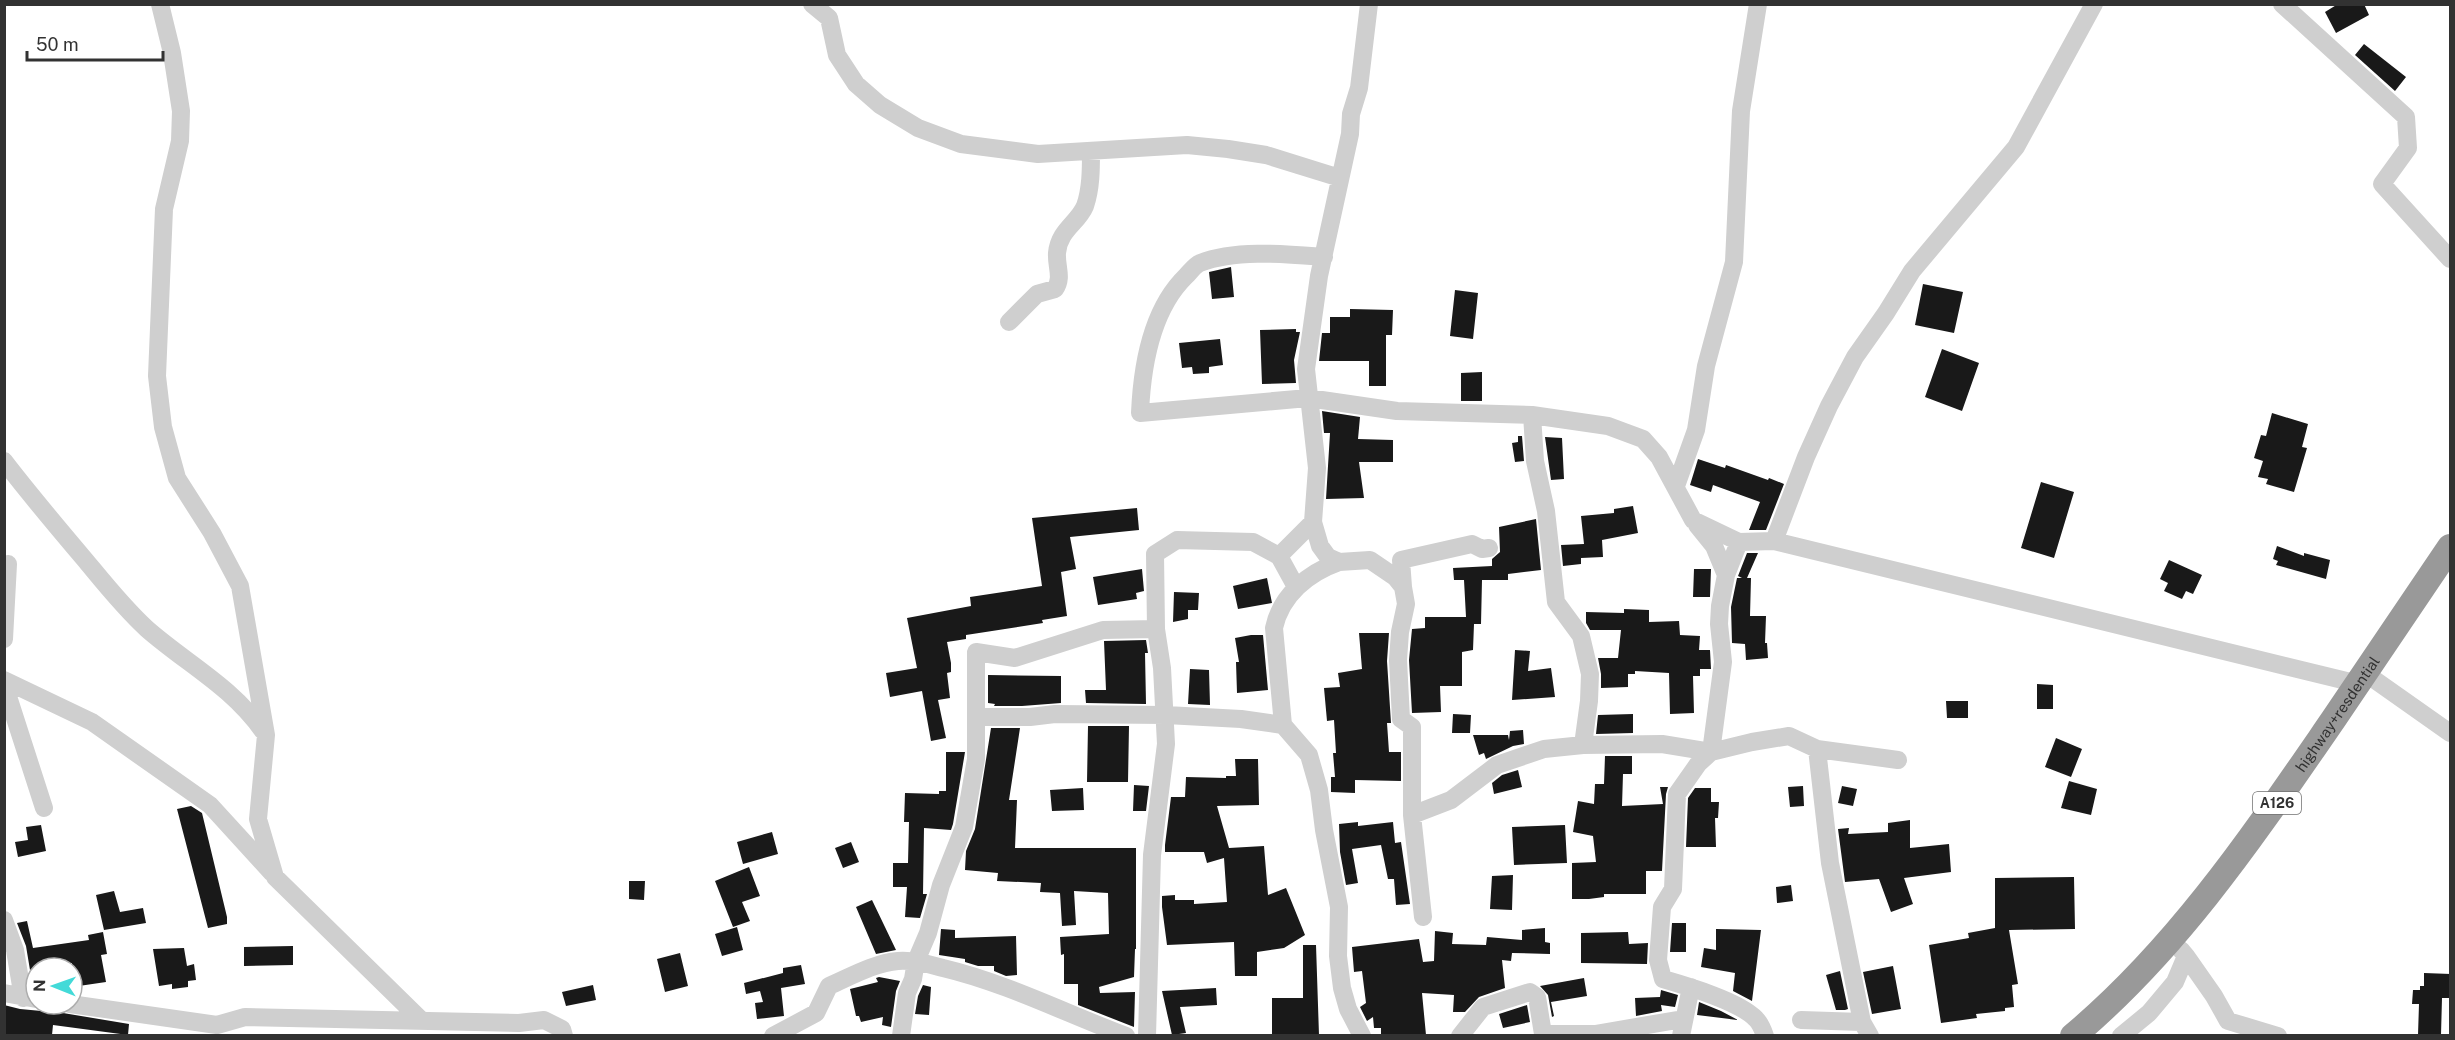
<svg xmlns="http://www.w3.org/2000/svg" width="2455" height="1040" viewBox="0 0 2455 1040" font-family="'Public Sans',sans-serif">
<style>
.building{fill:#191919}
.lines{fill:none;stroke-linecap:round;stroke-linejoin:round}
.minor{stroke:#cfcfcf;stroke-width:18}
.highway{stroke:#999;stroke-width:26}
.labels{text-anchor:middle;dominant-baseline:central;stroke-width:6;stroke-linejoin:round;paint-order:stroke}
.shield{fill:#fff;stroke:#707070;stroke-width:1.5}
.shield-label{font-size:14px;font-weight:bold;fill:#323232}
.street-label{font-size:15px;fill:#323232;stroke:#fff}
</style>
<rect width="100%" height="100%" fill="#fff"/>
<path class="building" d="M2338 4H2364L2369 15 2336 33 2325 12Z
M2364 44 2406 77 2395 91 2355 55Z
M1231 267 1234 297 1212 299 1209 272Z
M1923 284 1963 292 1954 333 1915 325Z
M1455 290 1478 293 1473 339 1450 336Z
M1350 309 1393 310 1392 335H1386V386H1369V361H1319L1322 333H1330V317H1350Z
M1296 329V332H1300L1294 360 1296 383 1262 384 1260 330Z
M1220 339 1223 365 1209 367V373L1193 374 1192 367 1182 368 1179 343Z
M1942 349 1979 363 1962 411 1925 397Z
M1482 372V401H1461V373Z
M1322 411 1360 417 1358 439 1393 440V462H1359L1364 498 1326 499 1330 433H1324Z
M2272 413 2308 424 2302 447 2307 448 2294 492 2266 484 2268 479 2258 477 2263 461 2254 458 2261 435 2266 436Z
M1518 436H1522L1524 461 1515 462 1512 443 1518 442Z
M1545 437 1562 438 1564 479 1551 480Z
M1698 459 1725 468 1726 465 1768 480 1769 478 1784 484 1766 530H1749L1760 502 1713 485 1711 492 1690 485Z
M2041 482 2074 492 2054 558 2021 548Z
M1633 506 1638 533 1602 540 1603 557 1581 558V564L1563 566 1561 545 1584 544 1581 516 1614 513V509Z
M1137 508 1139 530 1070 537 1076 569 1061 572 1067 616 1042 620 1043 623 966 635V639L947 642 951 663V672L947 673 950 698 938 700 946 738 931 741 922 691 890 697 886 673 917 668 907 618 971 606 970 597 1042 586 1032 518Z
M1536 519 1541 570 1508 574V580H1482L1481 624H1474L1473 650 1462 652V686H1440L1441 712 1412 713 1409 660 1412 629 1425 628V617H1466L1464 580H1454L1453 568 1492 566V559L1500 552 1499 527Z
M2277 546 2304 556V553L2330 560 2326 579 2276 565 2278 561 2273 559Z
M1747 553H1758L1747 578H1751L1750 616H1766L1765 643H1767L1768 658 1746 660 1745 644 1732 643 1731 607 1737 578H1742L1738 576Z
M2169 560 2202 575 2193 594 2186 591 2182 599 2164 591 2168 583 2160 579Z
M1142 569 1144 591 1136 593 1137 599 1098 605 1093 577Z
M1694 569H1711L1710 597H1693Z
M1267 578 1272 603 1238 609 1233 586Z
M1174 592 1199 593 1198 610H1188V619L1173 622Z
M1624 609 1649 610V622L1679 621 1680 635 1700 636 1699 650H1710L1711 669H1700V676H1693L1694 713 1670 714 1669 673 1635 671V674H1628V687L1601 688V674L1598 658H1618L1621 630H1590L1586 623V612L1624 613Z
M1359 633H1389L1387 661 1391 723H1387L1389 752H1401V781L1355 780V793L1331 792V777H1335L1333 753H1336L1334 720 1327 721 1324 688 1340 687 1338 673 1362 669Z
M1251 635H1263L1268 690 1237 693 1236 662H1239L1235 638Z
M1146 640 1148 653H1145L1146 704 1086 703 1085 690H1106L1104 641Z
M1515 650 1530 651 1528 671 1551 668 1555 697 1512 700Z
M1190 669 1209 670 1210 705 1188 704Z
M988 675 1061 676V703L1022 706H994L995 704 988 703Z
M2037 684 2053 685V709H2037Z
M1946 701H1968V718H1947Z
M1453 714 1471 715 1470 733H1452Z
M1633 714V733L1596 734 1598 715Z
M1088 726H1129L1128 782H1087Z
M991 728H1020L1009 800H1017L1015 848H1136V949H1135L1134 977 1099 987 1100 993 1135 992 1134 1027 1078 1005V984H1064V954L1061 955 1060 937 1109 934 1108 893 1074 891 1076 925 1062 926 1060 893 1040 892 1041 883 997 881 998 873 965 870 966 851 975 829Z
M1523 730 1524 744 1513 746 1486 759 1484 753 1479 755 1473 735H1508L1509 740 1510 731Z
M2056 738 2082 749 2071 777 2045 767Z
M946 752H965L953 824 951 830 924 828 923 894H927L920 918 905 917 907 887H893V863H908L909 822H904L905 793 939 794V791H946Z
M1605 756H1632V774H1623L1622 806 1663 804 1660 787H1668L1666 794 1662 871H1646V894H1604V897L1589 899H1572V863L1596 862 1593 836 1573 832 1578 801 1594 804 1595 784H1604Z
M1235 759H1258L1259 805 1217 806 1229 848 1264 846 1268 895 1286 888 1305 935 1284 948 1257 952V976H1235L1234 942 1167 945 1162 907V896L1175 895V900H1194V904L1227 902 1224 858 1207 863 1204 852H1165V845L1171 797H1185L1186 777 1226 778V776H1236Z
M1518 770 1522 787 1494 794 1492 783 1502 775Z
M2069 781 2097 789 2091 815 2061 808Z
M1134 785 1149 786 1146 811H1133Z
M1803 786 1804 806 1790 807 1788 787Z
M1842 786 1857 789 1853 806 1838 803Z
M1083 788 1084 810 1052 811 1050 790Z
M1695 788H1711V802H1719L1718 818H1715L1716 847H1686L1688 798Z
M191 806 202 813 227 917V924L208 928 177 809Z
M1910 820V848L1949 844 1951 872 1904 878 1913 904 1891 912 1879 879 1845 882 1838 829 1849 828 1848 834 1888 832V823Z
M1358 822V826L1393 822 1395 843 1401 842 1410 904 1396 905 1394 879H1388L1381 845 1352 849 1358 883 1346 885 1340 852 1339 824Z
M41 825 46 851 18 857 15 842 28 840 26 827Z
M1565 825 1567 863 1514 865 1512 827Z
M772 832 778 854 743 864 737 842Z
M851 842 859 862 843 868 835 848Z
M749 867 760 896 742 902 750 921 733 927 715 881Z
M1513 875 1512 910 1490 909 1492 876Z
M2074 877 2075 929 2009 930 2018 984 2012 985 2014 1007 2005 1008V1011L1976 1014 1977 1018 1941 1023 1929 945 1969 938 1968 933 1995 928V878Z
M629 881H645L644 900 629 899Z
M1791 885 1793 901 1777 903 1776 887Z
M114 891 120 912 143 908 146 923 104 930 96 895Z
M872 900 896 950 876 954 856 907Z
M27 921 33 948 89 940 88 935 103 932 107 954 101 955 106 982 72 987V963L30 970 26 946 17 923Z
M1672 923H1686V952H1670Z
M737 927 743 950 722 956 715 934Z
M1545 928V942L1550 943V954L1512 953 1511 961 1502 960 1505 988 1479 997 1465 1012H1453L1454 995 1422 993 1426 1035H1381V1028H1374L1373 1017 1367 1021 1360 1007 1366 1003 1362 971 1354 972 1352 947 1419 939 1423 962 1434 961 1435 931 1453 933 1452 944 1486 945 1487 937 1522 940V930Z
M941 929 955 930V938L1016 936 1017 975 1006 976 994 971V966H978L965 962V959L939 955Z
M1716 929 1761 930 1752 1001 1733 991 1735 973 1701 967 1704 948 1716 950Z
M1628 932 1629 944 1648 943 1647 964 1581 963V933Z
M1303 945H1316L1319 1035H1272V998H1303Z
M293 946V965L244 966V947Z
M184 948 187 966 194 964 196 980 188 981V987L172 989V984L159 986 153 949Z
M680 953 688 986 665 992 657 959Z
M801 965 805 984 781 988 784 1016 757 1019 755 1003 763 1002 760 991 746 994 744 983 783 973V968Z
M1893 966 1901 1009 1872 1014 1863 972Z
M1840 971 1848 1009 1845 1010H1836L1826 975Z
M2424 973 2451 974V998H2442L2441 1035H2418L2419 1004H2412L2413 990H2420V986H2424Z
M879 977 900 981 896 991 891 1027 882 1025 883 1017 861 1022 859 1016H856L850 989 878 982 876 978Z
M1584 978 1587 996 1551 1002 1554 1016 1552 1017 1548 995 1540 986Z
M593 985 596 1000 566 1006 562 992Z
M923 985 931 987 929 1015 915 1014 918 996Z
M1216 988 1217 1005 1180 1007 1186 1033 1172 1035 1162 991Z
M1661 990 1678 995 1675 1007 1661 1005 1662 1011 1636 1016 1635 998 1660 997Z
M1699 1002 1721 1011 1738 1020 1697 1015Z
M4 1005 20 1009 63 1013 129 1024 128 1035 53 1025 52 1035H4Z
M1527 1005 1530 1022 1503 1028 1499 1014Z"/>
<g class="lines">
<path class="minor" d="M160 4 172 53 181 111 180 141 164 209 157 376 163 427 177 478 212 533 240 586 266 735 258 819 275 877 421 1020
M812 4 829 18 837 55 856 84 880 105 918 128 961 144 1038 154 1187 145 1228 149 1266 155 1340 178
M1369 4 1359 88 1351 114 1350 134 1319 276 1306 369 1317 468 1313 522 1320 546 1328 557 1339 562 1370 560 1395 577 1403 587 1406 604 1400 632 1398 660 1401 719 1412 727V815L1423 917
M2282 4 2406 117 2408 148 2382 184 2450 259
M1324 257C1286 254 1235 249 1200 263 1195 265 1190 272 1186 276 1151 310 1142 366 1140 413L1308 398 1397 411 1532 415 1608 426 1643 439 1659 457 1693 520 1739 542 1726 575 1720 606 1719 624 1723 662 1711 752 1698 764 1677 794 1673 889 1662 907 1658 960 1663 979C1687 986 1739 1001 1756 1019 1760 1023 1763 1030 1765 1036
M1009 322 1037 294 1055 289C1063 278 1056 266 1057 253 1059 230 1078 223 1085 206 1091 189 1091 169 1091 151
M1532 415 1535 461 1546 511 1556 602 1581 636 1590 674 1589 701 1583 745
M4 461C30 495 58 528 86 561 105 584 124 608 147 629 187 664 231 686 263 731
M1676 486 1696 430 1706 366 1734 262 1741 111 1758 4
M1697 525 1714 546 1726 575
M1774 541 1806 457 1829 406 1855 357 1886 313 1912 271 2016 147 2094 4
M1739 542 1774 541 2359 684
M1279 556 1313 522
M1339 562C1308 573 1281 595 1274 628L1283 725 1309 755 1319 790 1324 830 1339 907 1338 956 1342 988 1348 1009 1362 1036
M1403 587 1401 560 1472 544 1482 549 1489 548
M1156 629 1103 630 1015 658 976 652V717H1030L1055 714 1166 715 1241 719 1283 725
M4 639 8 564
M2365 673 2450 733
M4 680 92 722 210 805 272 873
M4 684 44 808
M1817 749 1830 863 1862 1022 1870 1036
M1412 815 1451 800 1497 765 1544 749 1583 745 1662 744 1711 752 1752 742 1789 736 1817 749 1898 760
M4 920 15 950 23 998
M2186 956 2214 996 2228 1021 2278 1036
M4 993 36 999
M70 1004 217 1025 245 1017 519 1023 544 1020 562 1029 564 1036
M1801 1020 1862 1022
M773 1036 816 1013 829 986C850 977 874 963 898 961 914 960 928 964 943 968 1006 983 1065 1013 1126 1036
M901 1036 907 993 913 979 916 961 928 933 941 885 964 827 976 759V717
M1147 1036 1152 855 1166 744 1162 668 1156 629 1155 554 1177 540 1253 542 1279 556 1296 587
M1460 1036 1483 1007 1530 992 1537 997 1543 1034H1595L1683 1019
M1681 1036 1691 987
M2121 1036 2149 1013 2175 982 2186 956 2181 950"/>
<path class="highway" id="s1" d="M2073 1036C2179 947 2255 833 2333 720 2372 663 2411 605 2450 547"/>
</g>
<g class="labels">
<rect class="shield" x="2253" y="792" width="48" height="22" rx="4.5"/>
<g class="shield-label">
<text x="2277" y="803">A126</text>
</g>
<g class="street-label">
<text stroke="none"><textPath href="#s1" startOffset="418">highway+resdential</textPath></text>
</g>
</g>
<rect width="2455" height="1040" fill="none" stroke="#323232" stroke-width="12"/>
<g transform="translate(54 986) rotate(271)"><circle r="28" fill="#ffffff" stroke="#adadad" stroke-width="1.5"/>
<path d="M0-4.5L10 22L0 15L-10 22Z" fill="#43dad8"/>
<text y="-9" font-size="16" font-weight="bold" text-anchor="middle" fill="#323232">N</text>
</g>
<path d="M27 51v9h136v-9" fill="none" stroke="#323232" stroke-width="3"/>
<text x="36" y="51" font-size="18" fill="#323232" stroke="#ffffff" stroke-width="4.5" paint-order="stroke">50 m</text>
</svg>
